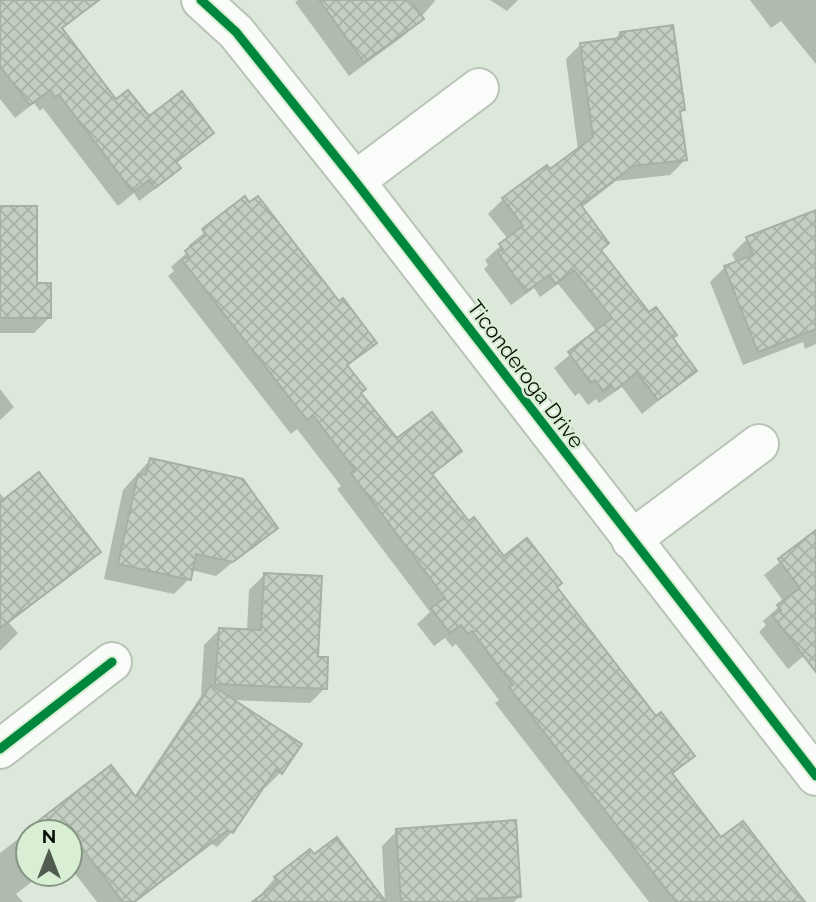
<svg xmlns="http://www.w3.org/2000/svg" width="816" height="902" viewBox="0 0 816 902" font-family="Raleway,sans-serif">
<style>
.shadow{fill:#0003}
.building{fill:url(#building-cross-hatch);stroke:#a6b0a5;stroke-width:2}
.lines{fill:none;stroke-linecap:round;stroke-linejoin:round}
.street-casing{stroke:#b9c3b7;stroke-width:42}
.street{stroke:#fafcf9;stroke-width:38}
.cycleway-casing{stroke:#d8efd4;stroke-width:13}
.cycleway{stroke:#00873e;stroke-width:9}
.labels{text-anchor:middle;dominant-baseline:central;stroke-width:5;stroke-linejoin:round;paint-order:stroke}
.street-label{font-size:21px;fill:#070e06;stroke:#d8efd4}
</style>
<defs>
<pattern id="building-cross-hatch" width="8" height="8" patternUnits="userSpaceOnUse" patternTransform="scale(1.75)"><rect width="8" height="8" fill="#c4cfc2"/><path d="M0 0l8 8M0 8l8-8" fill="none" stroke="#a7b1a5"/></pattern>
</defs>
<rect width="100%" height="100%" fill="#dce9da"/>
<path class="shadow" d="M0 0H74L82 11 61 30 116 101 148 118 212 133 175 164 178 168 163 183 139 201 134 193 118 206 43 108 40 111 34 103 15 118 0 99Z
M298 0H434L435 1 406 34 349 76 295 2Z
M490 0H518L507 11Z
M750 0H816V64L781 21 771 28Z
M620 33 683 109 679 113 685 160 670 175 616 181 581 208 600 251 695 371 642 414 622 387 599 403 596 399 588 405 579 393 575 396 554 368 597 332 558 284 540 297 534 288 511 305 484 269 488 265 485 260 508 239 488 214 503 199 578 150 566 59 581 44 614 40Z
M245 199 374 342 347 367 359 393 396 440 459 451 432 476 469 523 504 558 555 587 656 718 693 756 672 775 721 840 799 902H649L495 703 499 700 456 644 452 647 445 638 434 646 417 624 430 612 337 489 341 486 297 429 291 434 168 276 174 271 171 267 191 249 188 246Z
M0 208 49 318 34 333H0Z
M816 212V344L805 349 803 342 743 365 710 282 725 267 736 263 732 254 747 239Z
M0 389 14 407 0 420Z
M150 460 276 527 216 576 191 570 189 579 174 594 104 579 123 490Z
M0 493 5 500 99 552 9 623 18 633 0 651Z
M816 532V667L806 654 788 669 759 632 766 625 763 621 784 602 764 575Z
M264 575 316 658 325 688 310 703 230 700 281 772 266 787 263 785 232 832 217 847 212 844 136 902H97L70 867V832H28V874H42L16 894 23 902H0V853L111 767 134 797 201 696 204 645 219 630 247 631 249 590Z
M397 831 520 896 514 902H385L382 846Z
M275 878 367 902H254Z"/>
<path class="building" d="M0 0H99L62 28 116 99 128 90 149 116 182 91 214 133 176 162 181 168 155 188 149 180 133 192 59 95 55 97 50 90 30 105 0 66Z
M319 0H410L424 19 364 62Z
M673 25 685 110 680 111 687 160 633 166 581 205 609 243 601 250 649 312 656 307 677 335 673 338 697 371 658 400 637 373 615 390 611 385 604 392 595 380 591 383 568 352 612 318 574 270 556 284 549 275 526 292 498 253 503 249 499 244 523 226 502 198 547 165 550 169 593 137 580 43 621 38 620 32Z
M245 196 249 202 258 196 339 301 343 298 377 343 347 365 366 389 361 393 397 438 432 412 462 451 432 474 469 521 474 517 504 556 527 538 562 583 557 587 656 716 661 712 695 756 672 773 721 837 743 821 805 902H676L509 687 513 685 472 631 468 634 461 625 450 633 431 608 445 598 351 473 355 470 313 415 307 420 182 260 189 256 185 251 206 235 202 229Z
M0 206H37V283H51V318H0Z
M816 210V329L758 352 724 266 753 255 746 237Z
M150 458 243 479 278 528 233 562 196 554 191 580 118 564 138 474 146 475Z
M39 472 101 552 0 628V502Z
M816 530V672L773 616 781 610 777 605 800 588 778 559Z
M264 573 322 576 318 657H328L327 689 215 684 219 628 261 630Z
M211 685 302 744 282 774 276 769 233 833 228 830 134 902H123L70 832H24L111 765 136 797Z
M516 820 521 897 477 899V902H401L396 829Z
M337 837 386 902H252L279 882 274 877 310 849 314 854Z"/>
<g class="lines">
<g class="street-casing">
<path id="street" d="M201 0 236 32 355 181 816 776
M355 181 479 88
M631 540 759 444
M0 749 112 662"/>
</g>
<use href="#street" class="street"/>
<g class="cycleway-casing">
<path id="cycleway" d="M201 0 236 32 355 181 816 776
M0 749 112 662"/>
</g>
<use href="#cycleway" class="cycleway"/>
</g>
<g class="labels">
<g class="street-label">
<text transform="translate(526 374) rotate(53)">Ticonderoga Drive</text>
</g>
</g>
<g transform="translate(49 853)"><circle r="33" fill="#d8efd4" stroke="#849582" stroke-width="2"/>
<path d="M0-5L12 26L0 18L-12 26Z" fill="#525b50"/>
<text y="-10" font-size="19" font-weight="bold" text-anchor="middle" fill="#070e06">N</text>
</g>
</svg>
